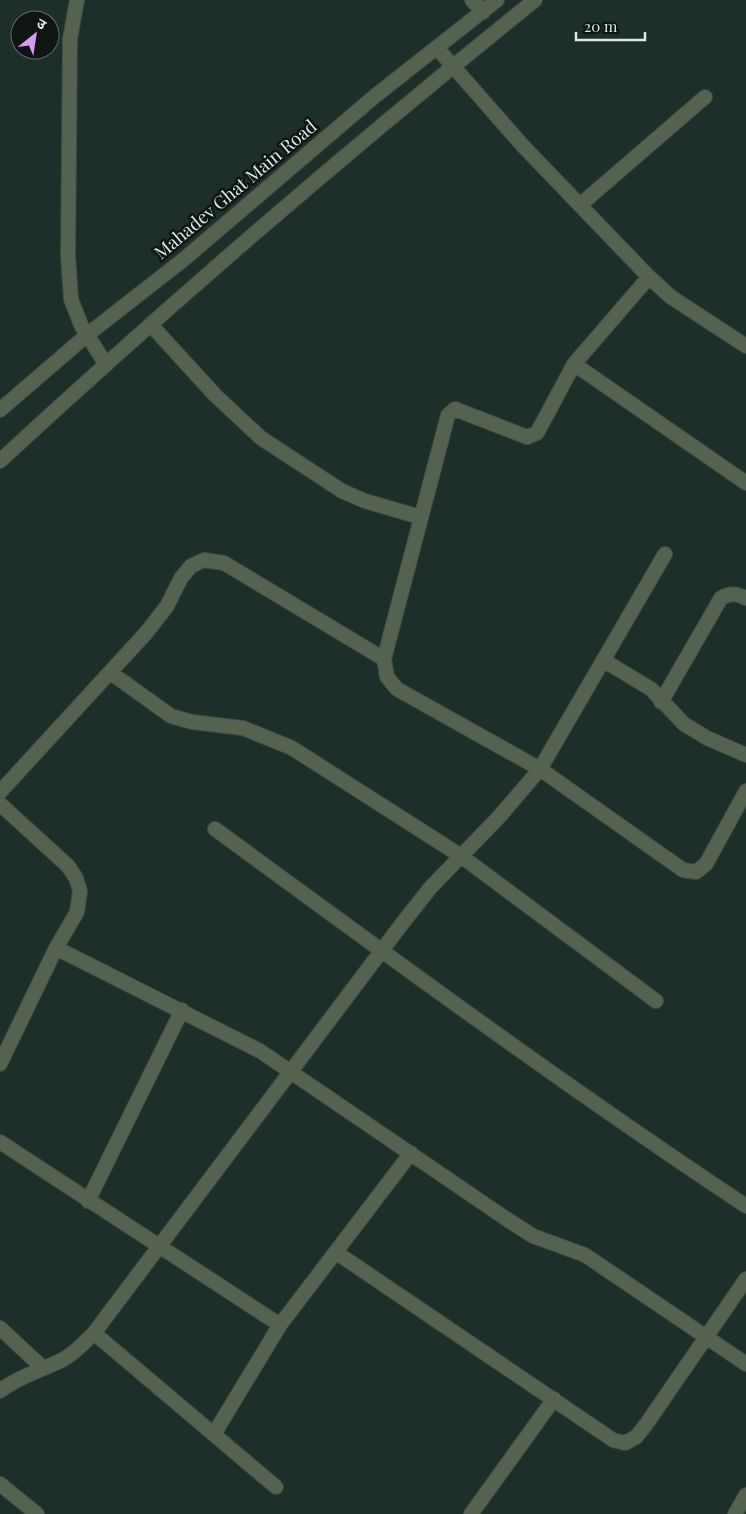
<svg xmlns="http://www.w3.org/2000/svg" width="746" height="1514" viewBox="0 0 746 1514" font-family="'Playfair Display','Noto Sans Devanagari',serif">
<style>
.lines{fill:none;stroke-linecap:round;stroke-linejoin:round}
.minor-casing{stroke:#3c4d46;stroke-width:16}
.tertiary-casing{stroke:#3c4d46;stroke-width:16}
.minor{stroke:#556250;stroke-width:14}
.tertiary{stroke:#556250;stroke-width:14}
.labels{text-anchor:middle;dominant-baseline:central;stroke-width:5;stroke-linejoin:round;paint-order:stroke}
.street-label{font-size:18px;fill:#dee9e4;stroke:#0e1512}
</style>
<rect width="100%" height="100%" fill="#1d2f28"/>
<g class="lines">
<g class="minor-casing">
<path id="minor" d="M77 0 70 39 68 256 71 299 81 325 105 363
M472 0 483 12
M437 48 524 147 649 277 671 297 746 346
M580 205 705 97
M649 277 574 364 537 433 527 437 455 409 448 415 384 659 387 677 397 689 540 769 683 870 696 872 706 864 746 791
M151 325 215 395 261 438 342 491 365 501 420 517
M574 364 746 483
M603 660 651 689 684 724 707 738 746 755
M111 673 171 716 192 722 243 728 292 748 461 856 656 1001
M661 702 721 598C730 593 736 593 746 598
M0 792 146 633 167 606 181 578 191 566 204 560 224 563 384 659
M0 804 68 866 76 878 80 891 77 912 56 948 0 1064
M215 829C390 957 565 1086 746 1206
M56 948 260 1051 505 1218 533 1236 585 1255 746 1364
M0 1142 280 1325
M88 1201 182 1010
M337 1253 613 1440 625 1443 636 1437 645 1426 746 1279
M0 1328 42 1367
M94 1333 276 1487
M0 1391C19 1376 43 1370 64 1359 76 1352 85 1342 94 1333L401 925 431 887 499 817 540 769 665 554
M214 1434 280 1325 411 1153
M0 1484 37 1514
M471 1514 554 1399
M735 1514 746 1495"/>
</g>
<g class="tertiary-casing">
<path id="tertiary" d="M0 410 87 335 183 260 375 96 497 0
M0 461C173 301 352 147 535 0"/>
</g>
<use href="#minor" class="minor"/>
<use href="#tertiary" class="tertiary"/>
</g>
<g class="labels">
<g class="street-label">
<text transform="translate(235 189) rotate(-40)">Mahadev Ghat Main Road</text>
</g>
</g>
<g transform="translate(35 35) rotate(30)"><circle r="24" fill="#0e1512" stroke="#616a66"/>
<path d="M0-4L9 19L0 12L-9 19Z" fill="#dc99f4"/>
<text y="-8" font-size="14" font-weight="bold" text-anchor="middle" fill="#dee9e4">उ</text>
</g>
<path d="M576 32v8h69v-8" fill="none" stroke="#dee9e4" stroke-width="2.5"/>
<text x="584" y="32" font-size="15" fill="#dee9e4" stroke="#0e1512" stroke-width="4" paint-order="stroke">20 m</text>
</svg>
